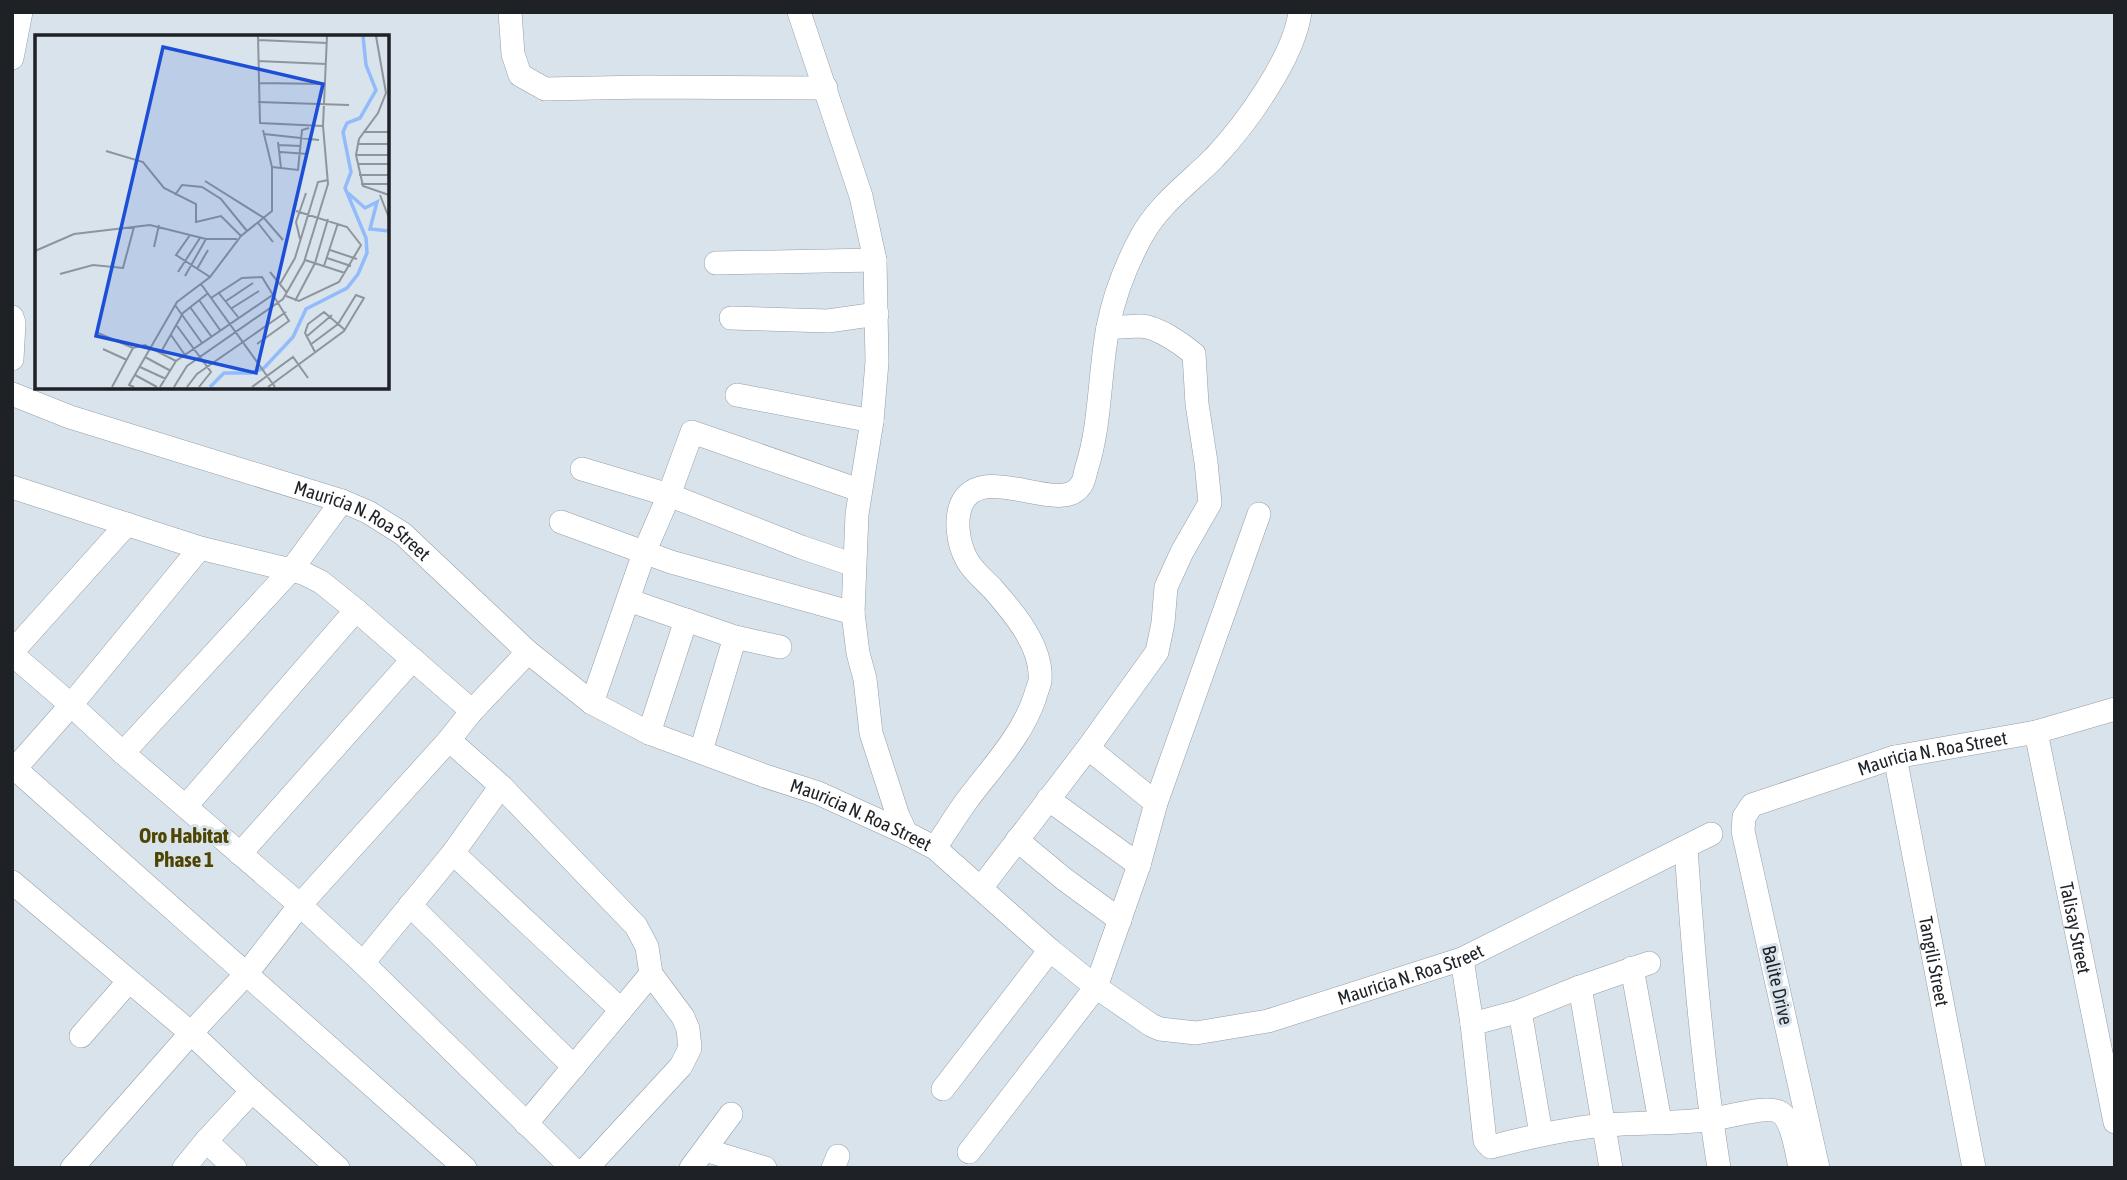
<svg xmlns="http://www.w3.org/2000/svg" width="2127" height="1180" viewBox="0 0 2127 1180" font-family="'Asap Condensed',sans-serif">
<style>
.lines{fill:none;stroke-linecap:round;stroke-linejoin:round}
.minor-casing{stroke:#959ea7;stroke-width:24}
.minor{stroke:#fff;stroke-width:23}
.labels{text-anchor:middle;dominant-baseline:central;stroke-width:6;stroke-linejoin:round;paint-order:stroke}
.street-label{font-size:19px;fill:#1e2125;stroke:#d9e3ec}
.neighbourhood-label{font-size:21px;font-weight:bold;fill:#4d4501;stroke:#d9e3ec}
.inset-river{fill:none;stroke:#92bbfb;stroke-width:3.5}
.inset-road{fill:none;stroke:#8e959c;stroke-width:2}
.view{fill:#1d4ed8;fill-opacity:0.15;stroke:#1d4ed8;stroke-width:3.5}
.inset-edge{fill:none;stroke:#1e2125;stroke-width:3.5}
</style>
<rect width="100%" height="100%" fill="#d9e3ec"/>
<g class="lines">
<g class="minor-casing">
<g id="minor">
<path d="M510 12 513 54 520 75 545 89 646 87 826 88"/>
<path d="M799 12 861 196 875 260 877 362 872 421 857 514 853 613 858 653 865 679 871 733 898 816 906 833"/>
<path d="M12 58 21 12"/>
<path d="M716 263 875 260"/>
<path d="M12 317 14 323 12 359"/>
<path d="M731 318 828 321 877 314"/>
<path id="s1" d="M12 394 70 417 342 501 368 512 403 534 528 652 592 703 649 733 765 776 818 793 906 833 935 848 1050 950 1096 987 1151 1025 1160 1029 1196 1033 1268 1021 1462 959 1711 834"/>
<path d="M737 395 872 421"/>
<path d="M582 469 669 495 801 547 854 565"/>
<path d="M12 487 200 548 303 573 321 582 356 610 472 711"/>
<path d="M561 522 671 562 853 613"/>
<path d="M628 600 735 637 780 647"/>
<path d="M12 652 127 524"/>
<path d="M12 654 71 705 123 753 300 905 363 963 572 1168"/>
<path d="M592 703 644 553 669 495 692 432 859 490"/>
<path id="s2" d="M2036 732 2115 1122"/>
<path d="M649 733 686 620"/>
<path d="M449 740 501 786 636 926 647 947 651 974 683 1017 688 1029 690 1048 681 1066 587 1168"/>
<path d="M1088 748 1156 803"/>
<path d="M701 751 735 637"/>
<path d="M123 753 292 569 342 501"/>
<path id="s3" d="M1895 757 1974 1168"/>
<path d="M12 766 465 1168"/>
<path d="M12 772 71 705 200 548"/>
<path d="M1048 799 1139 865"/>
<path d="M186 806 356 610"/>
<path d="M1017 840 1064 879 1120 920"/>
<path d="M1686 847C1693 954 1702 1062 1719 1168"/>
<path d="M935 848C946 832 956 815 968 799 992 767 1022 736 1035 697 1036 692 1039 686 1040 681 1043 647 1014 613 992 588 984 580 973 571 967 560 958 544 953 515 965 498 990 465 1062 516 1081 485 1084 481 1085 475 1086 470 1101 425 1099 374 1108 327 1114 296 1126 265 1141 237 1159 204 1188 184 1214 158 1245 125 1294 58 1300 12"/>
<path d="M453 853 621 1010"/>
<path d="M240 854 413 659"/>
<path d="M12 882 191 1033 252 1091 338 1168"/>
<path d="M981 888 1088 748 1157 652 1163 623 1166 587 1182 552 1210 503 1206 462 1197 404 1194 354C1182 344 1158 327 1141 326 1130 326 1119 328 1108 327"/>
<path d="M410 905 574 1067"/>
<path d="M1462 959 1472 1024 1485 1141 1491 1147C1529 1137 1567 1128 1607 1125 1642 1122 1678 1124 1713 1119 1729 1117 1769 1104 1781 1113 1793 1122 1797 1154 1800 1168"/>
<path d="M363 963 453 853 501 786"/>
<path d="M1632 968 1660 1121"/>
<path d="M1580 987 1611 1168"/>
<path d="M1520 1011 1541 1134"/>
<path d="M1472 1024 1520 1011 1580 987 1649 963"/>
<path d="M81 1036 129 981"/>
<path d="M943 1089 1050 950"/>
<path d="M526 1124 651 974"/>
<path d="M206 1141 235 1168"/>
<path d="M705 1150 765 1168"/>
<path d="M969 1152 1096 987 1139 865 1156 803 1259 514"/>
<path d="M72 1168 191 1033 247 973 300 905 449 740 472 711 528 652"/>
<path d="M184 1168 206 1141 252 1091"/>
<path d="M691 1168 731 1114"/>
<path d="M833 1168 838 1156"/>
<path id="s4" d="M1818 1168 1743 831 1744 817 1752 805 1895 757 2036 732 2115 709"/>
</g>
</g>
<use href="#minor" class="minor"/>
</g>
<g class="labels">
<g class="street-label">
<text stroke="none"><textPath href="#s1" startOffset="374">Mauricia N. Roa Street</textPath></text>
<text stroke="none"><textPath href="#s4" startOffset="562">Mauricia N. Roa Street</textPath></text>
<text stroke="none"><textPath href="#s1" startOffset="962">Mauricia N. Roa Street</textPath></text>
<text stroke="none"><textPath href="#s2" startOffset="200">Talisay Street</textPath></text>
<text stroke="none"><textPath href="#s3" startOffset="208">Tangili Street</textPath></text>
<text stroke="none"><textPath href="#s1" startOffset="1592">Mauricia N. Roa Street</textPath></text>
<text transform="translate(1778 985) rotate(77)">Balite Drive</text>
</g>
<g class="neighbourhood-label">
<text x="184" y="835">Oro Habitat<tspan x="184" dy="24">Phase 1</tspan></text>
</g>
</g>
<g transform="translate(35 35)">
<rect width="354" height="354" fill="#d9e3ec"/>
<path class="inset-river" d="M313 158 330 173 342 167 335 194 354 196M175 352 189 338H216L229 333 258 302 271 274 312 253 323 239 332 218 331 203 310 153 316 137 308 97 312 88 325 83 341 55 331 30 328 1"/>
<path class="inset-road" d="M223 1 225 88 288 91M341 1 351 58 343 78 324 104 321 120 328 151 354 160M223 5 292 8M223 26 291 29M224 48 290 49M223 67 314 70M328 97H354M229 99 284 105M243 107 246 133M322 109H354M244 110 265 111M71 116 108 127 129 153 161 169V187L186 181 206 201M245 117 273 119M321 120H354M323 129H354M237 132 263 135 267 95 274 93M324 140H354M170 146 229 183 248 205M326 149H354M140 160 147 150 167 152 186 164 212 196M345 160 354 183M223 188 238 207M155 200 141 220 175 242M265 204 261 187 271 158M119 212 124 190M295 215 322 224M0 216 39 199 115 190 171 204H202M292 223 316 231M270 225 310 238M289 231 303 188M162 234 173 215M143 237 165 203M235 237 252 258M25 239 58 230 88 233 99 192M150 241 171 204M166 249 240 352M245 249 260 223 283 147 293 145M183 257 203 282M251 261 264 266 304 247 326 210 312 192 261 176M176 263 207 243 227 242 254 286 222 309M164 265 185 295M191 266 218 248M260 266 280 228 293 184M140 270 167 308M155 272 176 301M197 273 224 256M142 291 176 337 164 352M63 298 98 313 110 310 141 326M136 300 150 320M271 302 297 280M68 314 92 325M126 317 148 278 172 259M280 317 270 298 273 289 289 277 310 295M110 322 136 336M105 332 131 344M100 340 122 352M77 352 98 313M99 352 94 350 142 267 175 242 206 201 237 176V132L228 95M125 352 141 326 239 259M139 352 152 331 248 264 269 227 293 149 288 91 292 1M152 352 162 339 251 277M217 352 258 322 273 343M233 352 309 296 329 263 321 260 303 289 275 310"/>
<path class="view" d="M128 12 288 49 221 338 61 301Z"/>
<rect width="354" height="354" class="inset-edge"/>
</g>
<rect width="2127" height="1180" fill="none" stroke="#1e2125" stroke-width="28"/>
</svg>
